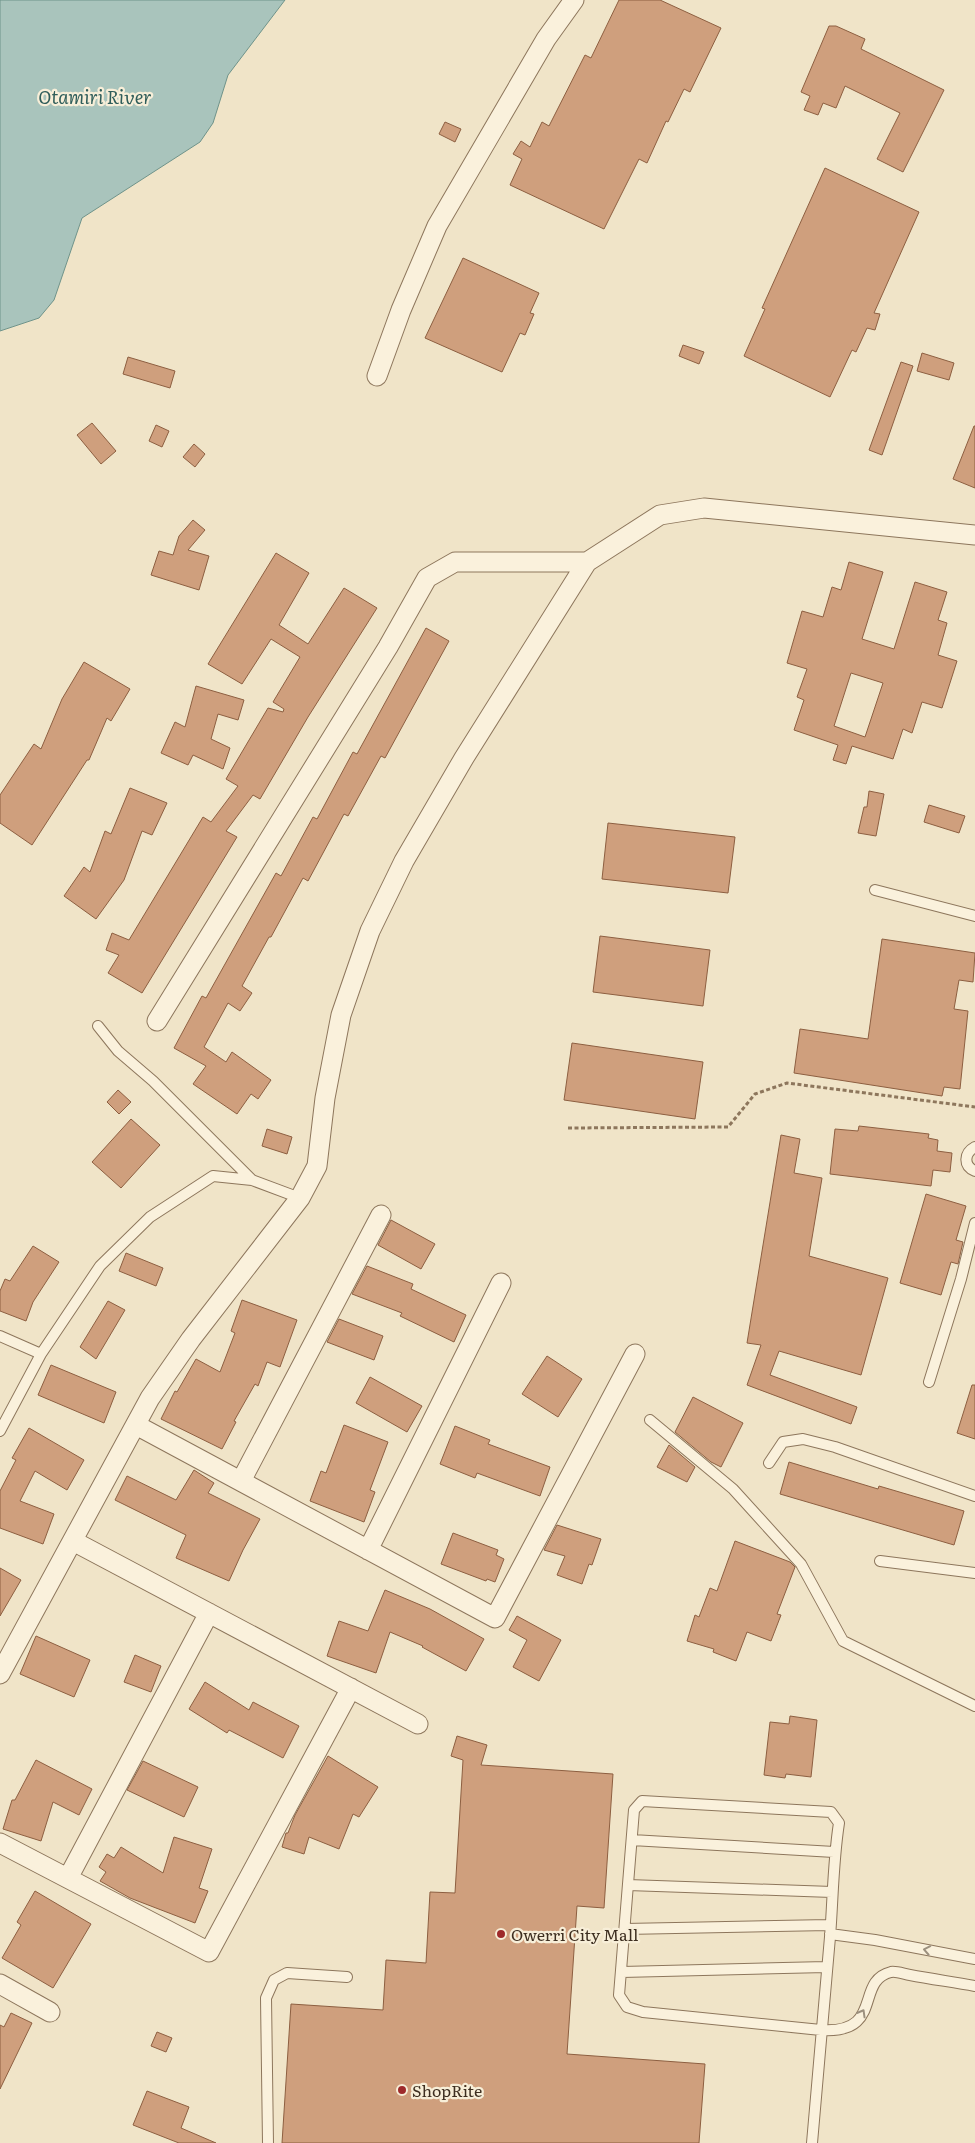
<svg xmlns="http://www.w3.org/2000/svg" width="975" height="2143" viewBox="0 0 975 2143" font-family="Literata,serif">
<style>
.water{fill:#a9c4bc;stroke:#6f938a}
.building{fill:#cf9f7d;stroke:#8d5f41;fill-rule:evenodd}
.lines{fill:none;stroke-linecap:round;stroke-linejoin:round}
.service-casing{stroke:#8d765c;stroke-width:12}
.minor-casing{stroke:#8d765c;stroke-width:21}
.path{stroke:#8d765c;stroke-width:3;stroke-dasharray:4 2.5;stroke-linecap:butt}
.service{stroke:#faf1dc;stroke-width:10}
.minor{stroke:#faf1dc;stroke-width:19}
.oneway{stroke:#9c907e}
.poi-dot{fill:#9e2a2b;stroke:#f7eed8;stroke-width:2}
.labels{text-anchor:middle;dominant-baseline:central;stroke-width:4.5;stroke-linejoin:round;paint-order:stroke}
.poi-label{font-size:16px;fill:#3d2e20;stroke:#f7eed8;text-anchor:start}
.water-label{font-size:18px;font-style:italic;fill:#2f5d5a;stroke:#f7eed8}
</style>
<rect width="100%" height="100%" fill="#f0e4c8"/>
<path class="water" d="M0 0H285L228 75 213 123 200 142 82 218 54 300 39 318 0 331Z"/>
<path class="building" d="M619 0H660L721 28 690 92 684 89 668 122 666 121 647 163 639 159 604 229 510 185 522 159 513 154 521 141 530 147 542 122 549 126 585 55 591 58Z
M829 26H836L865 39 861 49 944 90 903 172 877 159 900 113 845 86 836 108 823 103 818 115 804 110 810 96 801 92Z
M445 122 461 129 455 142 439 134Z
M825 168 919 212 874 313 880 314 875 330 867 328 856 352 852 350 830 397 744 356 765 309 762 308Z
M463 258 539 293 530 313 534 314 525 335 520 333 502 372 425 338Z
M683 345 704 352 699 364 679 356Z
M922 353 954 363 949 380 917 371Z
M128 357 175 371 170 388 123 374Z
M901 362 913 366 882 455 869 450Z
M92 423 116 451 101 464 77 435Z
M156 425 169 431 162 447 149 441Z
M974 426H975V488L953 479Z
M194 444 205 454 195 467 183 457Z
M193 520 205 530 188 550 209 556 199 590 151 575 159 551 173 555 179 536Z
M276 553 309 573 279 625 308 644 344 588 377 608 308 717 260 799 253 795 226 831 237 837 142 993 108 973 119 955 106 950 112 933 129 940 203 817 211 822 238 786 226 779 268 708 283 712 284 709 273 702 300 657 271 639 242 684 208 664Z
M849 562 883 572 862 639 894 649 915 582 947 592 938 620 947 623 938 655 957 661 942 708 922 702 912 733 903 729 893 759 852 746 846 764 833 760 838 745 794 730 804 700 797 697 807 669 787 663 802 611 823 617 832 587 841 590ZM851 673 883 683 865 737 834 726Z
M426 628 449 641 385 758 381 756 348 816 344 814 308 881 303 878 271 937H269L242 986 252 993 240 1011 228 1003 204 1047 226 1062 232 1052 271 1080 258 1099 251 1094 237 1114 193 1084 206 1066 174 1048 202 996 206 998 276 873 281 876 313 817 317 819 353 752 357 754Z
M84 662 130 689 111 721 107 718 89 760H87L32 845 0 823V795L34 744 41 749 62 699Z
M196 686 244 700 238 720 218 714 211 739 230 748 223 769 193 755 188 765 161 753 175 722 185 727Z
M130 788 167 803 152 835 142 831 124 880 96 919 64 896 84 867 90 872 105 831 111 834Z
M869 791 884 794 876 836 858 833 864 807H867Z
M929 805 965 816 959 833 924 822Z
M608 823 735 837 728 893 602 879Z
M600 936 710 950 703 1006 593 992Z
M882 939 975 953 973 982 959 980 954 1009 968 1011 960 1089 944 1087 942 1096 794 1073 800 1029 868 1039Z
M572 1043 703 1062 695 1119 564 1100Z
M118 1090 131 1102 119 1114 107 1102Z
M131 1119 160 1145 121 1188 92 1162Z
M859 1126 929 1134 928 1138 938 1140 937 1151 952 1153 950 1172 933 1170 931 1186 830 1174 835 1129 858 1131Z
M267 1129 292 1137 287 1154 262 1146Z
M781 1135 800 1139 794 1173 822 1178 809 1256 888 1278 861 1375 779 1351 770 1375 857 1407 851 1424 747 1385 761 1345 747 1343Z
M926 1194 966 1206 956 1240 963 1242 958 1264 951 1262 941 1295 900 1283Z
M391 1220 435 1244 421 1269 378 1245Z
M33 1246 59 1262 33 1302 26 1321 0 1311V1291L5 1279 10 1281Z
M126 1253 163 1268 156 1286 119 1271Z
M367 1266 413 1284 411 1289 466 1315 454 1342 400 1316 402 1313 352 1294Z
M242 1300 297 1320 280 1367 267 1362 258 1386 255 1384 234 1421 236 1422 222 1449 161 1419 175 1391 177 1392 196 1359 220 1372 235 1333 231 1331Z
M108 1301 125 1310 96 1359 80 1347Z
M339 1319 383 1336 374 1360 327 1342Z
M547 1356 582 1379 558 1417 522 1394Z
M51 1365 116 1392 104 1423 38 1395Z
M370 1377 422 1406 407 1432 356 1403Z
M972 1385H975V1439L957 1433Z
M693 1397 743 1423 721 1467 711 1462 675 1432Z
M344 1425 388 1442 370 1490 375 1492 364 1522 310 1501 321 1471 326 1473Z
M455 1426 490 1440 488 1444 550 1467 540 1496 477 1473 475 1478 440 1464Z
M29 1428 84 1460 67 1490 35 1471 20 1501 54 1514 43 1544 0 1528V1491L16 1460 12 1458Z
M669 1445 695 1467 687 1482 657 1467Z
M789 1462 878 1489 879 1486 964 1511 954 1545 780 1494Z
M194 1470 214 1483 208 1493 260 1519 243 1550 229 1581 176 1558 186 1535 115 1500 127 1476 176 1500Z
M557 1525 601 1539 592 1565 589 1564 582 1584 557 1575 565 1556 544 1550Z
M453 1533 498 1550 496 1555 504 1559 495 1582 487 1579 486 1581 441 1564Z
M735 1541 790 1562 795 1567 777 1614 781 1615 771 1641 747 1632 736 1661 713 1652 714 1649 687 1641 695 1615 699 1617 710 1588 717 1591Z
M0 1568 21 1580 0 1616Z
M385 1590 430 1609 484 1639 466 1671 422 1647 423 1646 390 1632 376 1673 327 1656 339 1621 368 1631Z
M517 1616 561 1640 539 1681 513 1667 527 1640 509 1630Z
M36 1636 90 1660 74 1697 20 1674Z
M135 1655 161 1666 151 1692 124 1682Z
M205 1682 249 1710 253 1702 299 1726 283 1758 229 1730 227 1733 189 1709Z
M790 1716 817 1720 811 1777 786 1774 785 1778 764 1775 770 1722 789 1724Z
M457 1736 487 1745 481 1765 613 1774 604 1908 577 1906 567 2054 705 2064 699 2143H282L291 2004 383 2010 386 1960 426 1963 430 1892 455 1893 463 1760 451 1756Z
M328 1756 378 1787 359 1817 353 1814 339 1849 309 1837 304 1854 282 1847 286 1833H288L295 1815Z
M36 1760 92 1789 79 1815 53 1802 41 1841 3 1829 12 1800H15Z
M143 1761 198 1787 184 1817 127 1790Z
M174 1837 212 1849 199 1888 208 1891 195 1923 130 1898 100 1881 106 1872 99 1867 107 1854 114 1858 121 1847 163 1873Z
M35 1891 91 1924 53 1988 2 1958 21 1925 17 1922Z
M11 2013 32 2023 0 2089V2025L4 2027Z
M157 2032 172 2038 166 2052 151 2046Z
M147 2091 189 2107 181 2128 216 2143H179L133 2125Z"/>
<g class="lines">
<g class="service-casing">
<path id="service" d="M875 890 975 916
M98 1026 118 1051 153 1081 252 1180
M975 1147C964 1153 963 1166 975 1171
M0 1336 41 1354
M929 1382 961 1279 975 1223
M650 1420 733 1489 801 1564 843 1641 975 1706
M0 1431 41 1354 100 1266 150 1217 213 1176 252 1180 300 1198
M769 1463 783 1442 803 1439 835 1447 975 1496
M880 1561 975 1573
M632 1840 834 1852
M628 1885 832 1892
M625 1929 829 1925
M830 1934 875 1940 975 1959
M622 1972 826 1967
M268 2143 266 1998 274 1980 287 1973 347 1977
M812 2143C818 2074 824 2005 830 1937 833 1899 833 1861 839 1823L831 1812 642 1801 634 1810 619 1995 627 2007 643 2012 821 2030C885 2034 854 1981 891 1972 896 1971 904 1974 910 1975 931 1979 953 1982 975 1986"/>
</g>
<g class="minor-casing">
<path id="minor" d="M377 376 401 310 437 226 546 39 574 0
M157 1021 388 647 427 578 455 562H587
M136 1425 495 1618 635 1354
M241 1481 381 1215
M73 1541 418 1724
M368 1550 501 1283
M0 1674 150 1398 191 1339 300 1198 317 1166 325 1098 341 1015 370 931 404 861 464 758 587 562 660 515 704 508 975 535
M0 1843 209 1952 351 1688
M68 1878 209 1613
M0 1984 50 2012"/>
</g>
<path class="path" d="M568 1128 728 1127 755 1094 787 1083 975 1107"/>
<use href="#service" class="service"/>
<use href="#minor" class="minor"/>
</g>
<defs><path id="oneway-chevron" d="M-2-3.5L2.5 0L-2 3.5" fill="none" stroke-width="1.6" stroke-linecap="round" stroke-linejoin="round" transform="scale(1.25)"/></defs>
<g class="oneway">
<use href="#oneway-chevron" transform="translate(927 1950) rotate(-169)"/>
<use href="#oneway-chevron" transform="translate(862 2013) rotate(-60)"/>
</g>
<g class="poi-dot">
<circle cx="501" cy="1934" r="5"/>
<circle cx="402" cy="2090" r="5"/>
</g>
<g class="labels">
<g class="poi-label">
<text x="511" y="1934">Owerri City Mall</text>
<text x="412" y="2090">ShopRite</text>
</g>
<g class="water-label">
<text x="95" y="96">Otamiri River</text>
</g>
</g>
</svg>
